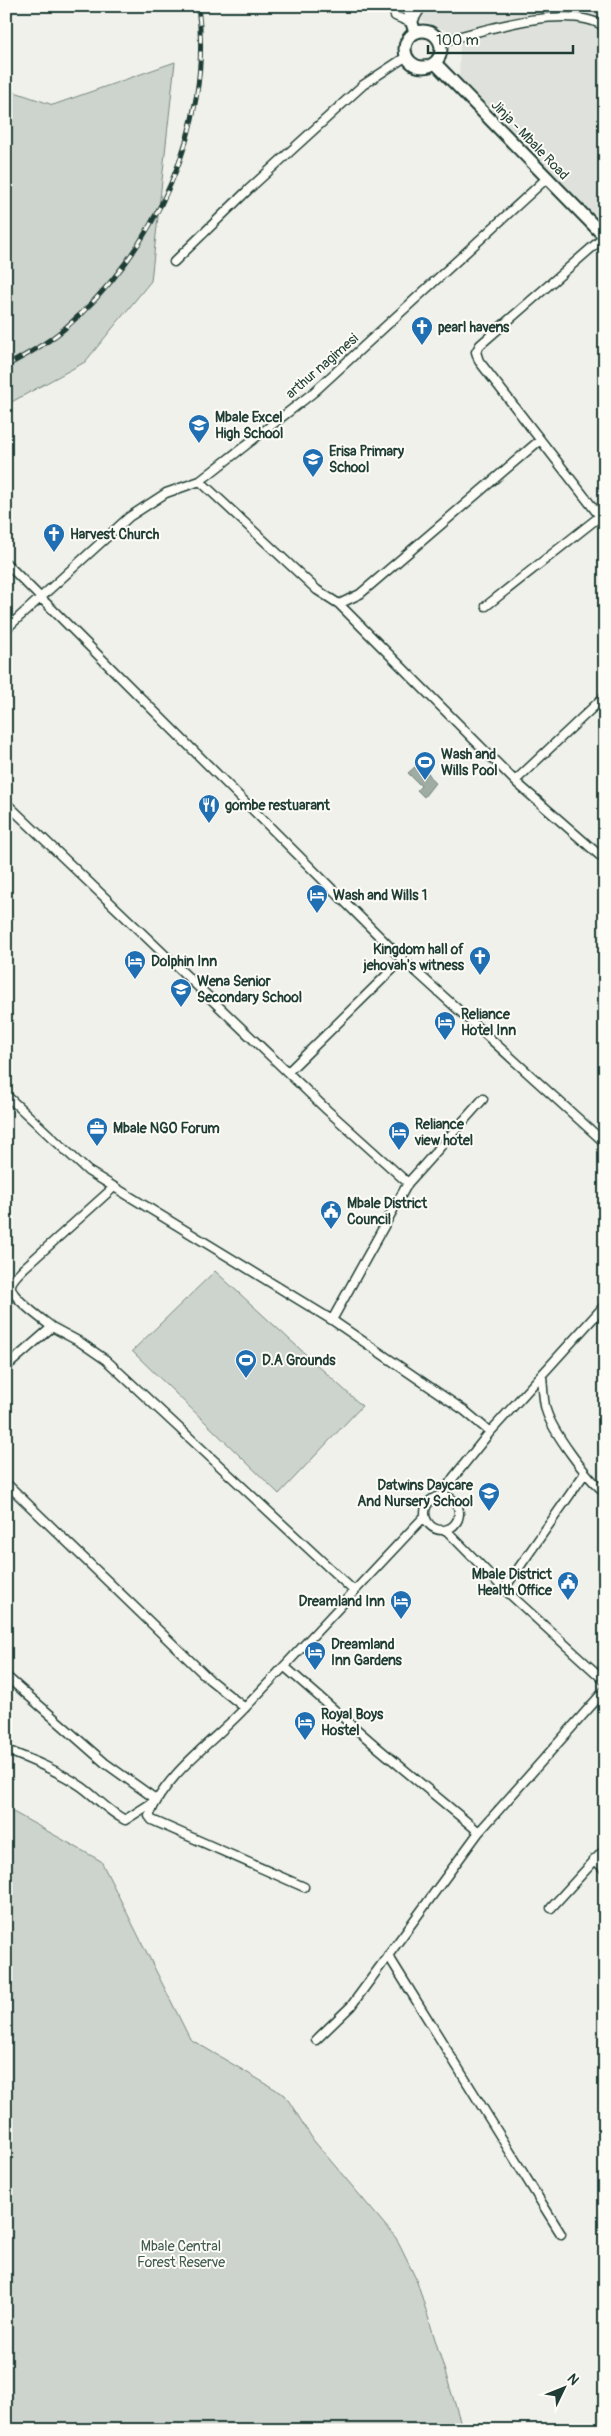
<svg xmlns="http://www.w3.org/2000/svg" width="611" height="2436" viewBox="0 0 611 2436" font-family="Pangolin,sans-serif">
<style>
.built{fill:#dfe2dc}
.green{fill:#cdd3cd;stroke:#768880}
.water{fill:#9faca4;stroke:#6c8077}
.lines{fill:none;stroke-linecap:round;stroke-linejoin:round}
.street-casing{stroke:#1f3d34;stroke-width:11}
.primary-casing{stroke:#1f3d34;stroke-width:15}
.street{stroke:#fdfcf7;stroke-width:8}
.primary{stroke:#fdfcf7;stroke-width:11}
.rail-casing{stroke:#1f3d34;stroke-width:5}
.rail{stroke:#fdfcf7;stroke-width:3;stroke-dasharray:9;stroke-linecap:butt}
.labels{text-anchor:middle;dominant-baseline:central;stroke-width:4;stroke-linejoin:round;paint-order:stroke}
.street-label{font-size:14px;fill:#1f3d34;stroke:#fdfcf7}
.poi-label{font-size:14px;font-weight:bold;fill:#1f3d34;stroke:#fdfcf7;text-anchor:start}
.park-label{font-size:14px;fill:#425b53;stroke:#fdfcf7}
</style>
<rect width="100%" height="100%" fill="#f0f1eb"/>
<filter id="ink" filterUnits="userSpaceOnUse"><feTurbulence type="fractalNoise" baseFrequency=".02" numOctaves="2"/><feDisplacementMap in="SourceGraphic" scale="10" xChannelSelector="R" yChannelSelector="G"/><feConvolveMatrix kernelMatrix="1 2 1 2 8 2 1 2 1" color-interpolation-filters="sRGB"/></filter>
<g filter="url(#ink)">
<path class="built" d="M407 6H605V236L459 82 460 36 409 16Z"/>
<path class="green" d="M175 62 151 281 85 362 6 405V89L53 105Z
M215 1271 362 1406 279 1494 132 1351Z
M6 1808 101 1861 190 2039 285 2095 314 2141 396 2238 417 2281 463 2430H6Z"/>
<path class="water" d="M416 766 424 767 435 783 424 797 417 790 421 786 408 773Z"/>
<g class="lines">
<g class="street-casing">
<path id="street" d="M393 6 395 16 412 23 422 6
M440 42C480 31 569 2 605 27
M604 237 480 345 476 352 479 361 605 523
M174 262 249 189 363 85 407 56
M200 481 317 590 339 604 360 594 540 440
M6 563 399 956 605 1143
M339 604 517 783 605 860
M486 606 599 517
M6 629 129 517 166 493 200 481 314 392 547 178
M516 780 605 696
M6 803 327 1110 408 1183
M288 1072 403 959
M6 1095 88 1171 332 1320 465 1411 490 1432
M332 1320 408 1183 483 1099
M52 1327 80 1342 106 1360 354 1591
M6 1367 52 1327C43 1320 12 1298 11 1287 10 1281 20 1272 24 1268L113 1188
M542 1375C543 1386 543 1400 546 1410 552 1431 587 1479 605 1492
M6 1483 210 1680 245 1708
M425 1513a17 17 0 1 1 34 0a17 17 0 1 1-34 0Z
M441 1496 453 1478 490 1432 605 1305
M446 1530 504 1589 605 1681
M504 1589 585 1473
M285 1667 377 1747 479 1832
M6 1676 105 1763 157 1800
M6 1750C32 1760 59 1771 82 1787 97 1798 108 1811 125 1820L155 1801
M594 1859 605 1870
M304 1887 152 1820 149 1816C166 1774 210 1744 241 1712 303 1647 363 1581 425 1516
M551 1908 605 1849
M388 1955 561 2234
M316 2040 351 2006 479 1832 605 1690"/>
</g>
<g class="primary-casing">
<path id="primary" d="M407 6 415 33
M405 49a18 18 0 1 1 36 0a18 18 0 1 1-36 0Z
M435 63 605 237"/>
</g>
<use href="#street" class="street"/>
<use href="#primary" class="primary"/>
<g class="rail-casing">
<path id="rail" d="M6 366C26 355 46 344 64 329 154 253 214 125 198 6"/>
</g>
<use href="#rail" class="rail"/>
</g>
</g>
<defs>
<g id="church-pin" transform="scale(1.125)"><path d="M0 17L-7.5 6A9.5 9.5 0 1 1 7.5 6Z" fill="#1f6fb2" stroke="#fdfcf7"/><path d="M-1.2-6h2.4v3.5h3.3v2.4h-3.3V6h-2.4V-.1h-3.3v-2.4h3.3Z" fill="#fff"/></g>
<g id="school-pin" transform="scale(1.125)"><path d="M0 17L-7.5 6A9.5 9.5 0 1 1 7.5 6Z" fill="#1f6fb2" stroke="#fdfcf7"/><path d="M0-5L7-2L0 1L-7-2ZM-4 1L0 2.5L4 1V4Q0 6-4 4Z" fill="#fff"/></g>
<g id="stadium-pin" transform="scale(1.125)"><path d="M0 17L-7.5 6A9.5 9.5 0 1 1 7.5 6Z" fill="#1f6fb2" stroke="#fdfcf7"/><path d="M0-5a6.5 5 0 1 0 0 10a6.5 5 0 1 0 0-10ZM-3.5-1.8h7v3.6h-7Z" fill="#fff"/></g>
<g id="restaurant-pin" transform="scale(1.125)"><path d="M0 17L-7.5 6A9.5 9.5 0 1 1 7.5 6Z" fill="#1f6fb2" stroke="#fdfcf7"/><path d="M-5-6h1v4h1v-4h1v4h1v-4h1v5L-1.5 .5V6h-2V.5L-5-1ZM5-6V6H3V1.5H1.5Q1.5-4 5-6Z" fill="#fff"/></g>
<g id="hotel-pin" transform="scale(1.125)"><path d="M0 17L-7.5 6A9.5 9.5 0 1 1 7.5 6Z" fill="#1f6fb2" stroke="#fdfcf7"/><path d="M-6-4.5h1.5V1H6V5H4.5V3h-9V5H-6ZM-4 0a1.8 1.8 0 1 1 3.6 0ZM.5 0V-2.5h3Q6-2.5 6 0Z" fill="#fff"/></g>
<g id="office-pin" transform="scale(1.125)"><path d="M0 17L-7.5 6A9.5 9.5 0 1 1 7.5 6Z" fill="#1f6fb2" stroke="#fdfcf7"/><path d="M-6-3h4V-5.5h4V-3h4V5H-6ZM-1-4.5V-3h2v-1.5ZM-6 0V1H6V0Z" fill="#fff"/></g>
<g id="civic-pin" transform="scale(1.125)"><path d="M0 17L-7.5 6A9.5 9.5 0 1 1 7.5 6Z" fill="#1f6fb2" stroke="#fdfcf7"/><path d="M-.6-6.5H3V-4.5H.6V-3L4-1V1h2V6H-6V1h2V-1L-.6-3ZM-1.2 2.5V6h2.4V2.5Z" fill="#fff"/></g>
</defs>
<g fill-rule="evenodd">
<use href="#church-pin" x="422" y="327"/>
<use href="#school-pin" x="199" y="425"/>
<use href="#school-pin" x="313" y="459"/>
<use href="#church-pin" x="54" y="534"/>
<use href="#stadium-pin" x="425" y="762"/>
<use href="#restaurant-pin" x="209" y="805"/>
<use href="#hotel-pin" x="317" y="895"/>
<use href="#church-pin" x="480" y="957"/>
<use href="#hotel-pin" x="135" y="961"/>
<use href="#school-pin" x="181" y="989"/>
<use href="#hotel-pin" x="445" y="1022"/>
<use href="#office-pin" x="97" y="1128"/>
<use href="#hotel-pin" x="399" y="1132"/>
<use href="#civic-pin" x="331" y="1211"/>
<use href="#stadium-pin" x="246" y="1360"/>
<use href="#school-pin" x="489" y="1493"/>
<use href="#civic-pin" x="568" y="1582"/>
<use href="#hotel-pin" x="401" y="1601"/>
<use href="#hotel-pin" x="315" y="1652"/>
<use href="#hotel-pin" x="305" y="1722"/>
</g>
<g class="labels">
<g class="street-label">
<text transform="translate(530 140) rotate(46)">Jinja - Mbale Road</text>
<text transform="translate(322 366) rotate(-41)">arthur nagimesi</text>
</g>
<g class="poi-label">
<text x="438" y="327">pearl havens</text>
<text x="215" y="417">Mbale Excel<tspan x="215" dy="16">High School</tspan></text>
<text x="329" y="451">Erisa Primary<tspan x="329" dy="16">School</tspan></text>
<text x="70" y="534">Harvest Church</text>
<text x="441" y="754">Wash and<tspan x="441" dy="16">Wills Pool</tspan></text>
<text x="225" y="805">gombe restuarant</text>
<text x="333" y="895">Wash and Wills 1</text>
<text x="464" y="949" text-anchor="end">Kingdom hall of<tspan x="464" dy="16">jehovah's witness</tspan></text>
<text x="151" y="961">Dolphin Inn</text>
<text x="197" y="981">Wena Senior<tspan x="197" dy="16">Secondary School</tspan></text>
<text x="461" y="1014">Reliance<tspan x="461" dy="16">Hotel Inn</tspan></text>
<text x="415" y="1124">Reliance<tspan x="415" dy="16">view hotel</tspan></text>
<text x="113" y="1128">Mbale NGO Forum</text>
<text x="347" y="1203">Mbale District<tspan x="347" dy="16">Council</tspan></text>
<text x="262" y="1360">D.A Grounds</text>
<text x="473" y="1485" text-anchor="end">Datwins Daycare<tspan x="473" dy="16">And Nursery School</tspan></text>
<text x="552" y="1574" text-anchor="end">Mbale District<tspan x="552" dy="16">Health Office</tspan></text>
<text x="385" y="1601" text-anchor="end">Dreamland Inn</text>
<text x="331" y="1644">Dreamland<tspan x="331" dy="16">Inn Gardens</tspan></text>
<text x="321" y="1714">Royal Boys<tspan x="321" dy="16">Hostel</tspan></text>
</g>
<g class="park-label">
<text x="181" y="2246">Mbale Central<tspan x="181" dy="16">Forest Reserve</tspan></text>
</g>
</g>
<rect width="611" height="2436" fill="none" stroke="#fdfcf7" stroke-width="25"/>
<rect x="12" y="12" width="586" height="2411" fill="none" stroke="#1f3d34" stroke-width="2" filter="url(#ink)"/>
<g transform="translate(564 2388) rotate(47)" stroke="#fdfcf7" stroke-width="4" paint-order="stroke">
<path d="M0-4L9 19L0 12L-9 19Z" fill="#1f3d34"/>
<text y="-8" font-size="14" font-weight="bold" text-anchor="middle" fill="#1f3d34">N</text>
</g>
<path d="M428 45v8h145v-8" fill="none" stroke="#1f3d34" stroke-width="2.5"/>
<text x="436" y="45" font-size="15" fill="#1f3d34" stroke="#fdfcf7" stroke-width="4" paint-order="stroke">100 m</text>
</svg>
